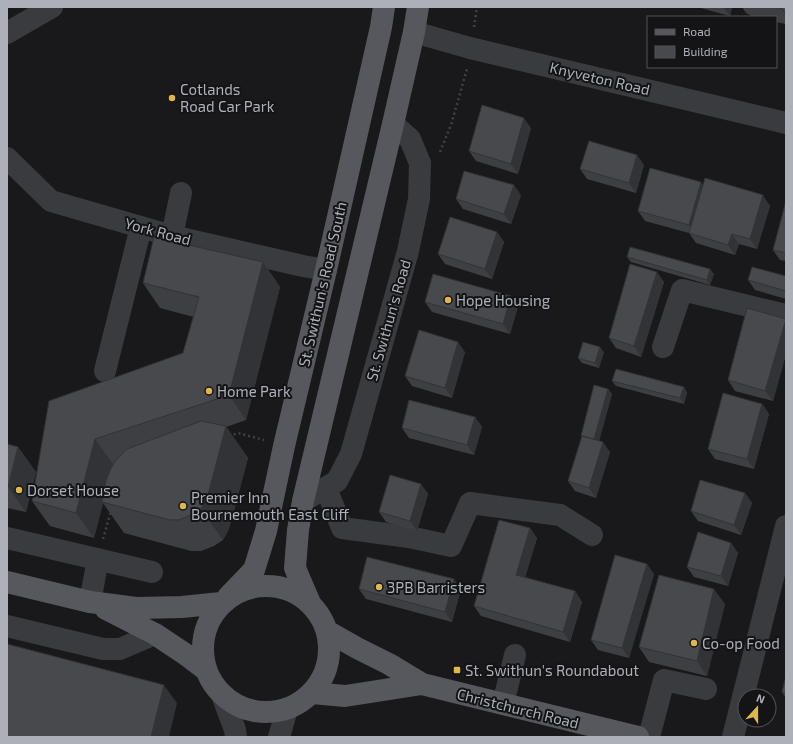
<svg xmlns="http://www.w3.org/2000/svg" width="793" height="744" viewBox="0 0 793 744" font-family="'Exo 2',sans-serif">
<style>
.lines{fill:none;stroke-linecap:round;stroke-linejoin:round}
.path{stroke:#404246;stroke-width:2.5;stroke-dasharray:2 3;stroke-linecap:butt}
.minor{stroke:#3a3b3f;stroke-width:22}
.major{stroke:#57585e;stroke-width:22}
.wall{fill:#3e3f42}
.shaded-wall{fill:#323336}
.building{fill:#48494d;stroke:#323336}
.poi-dot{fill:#dfb74c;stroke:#141416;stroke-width:1.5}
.labels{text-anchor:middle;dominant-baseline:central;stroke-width:4;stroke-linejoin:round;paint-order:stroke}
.street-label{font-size:15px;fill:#adb0b9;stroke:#141416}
.poi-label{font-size:15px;fill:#adb0b9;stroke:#141416;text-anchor:start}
</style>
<rect width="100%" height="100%" fill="#19191b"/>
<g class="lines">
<path class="path" d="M474 27 477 7
M440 152 451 125 467 69
M229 436 238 433 264 440
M103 539 111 511"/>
<path class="minor" d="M414 32 470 48 786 123
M7 33 52 7
M7 158 51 201 172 236 303 266 326 270
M172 236 181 193
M663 347 682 290 786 315
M105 371 141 227
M326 488 342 528 409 537 451 546 470 503 560 515 592 535
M303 501 337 481 351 454 408 251 419 199 420 163 410 139 393 124
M7 538 152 572
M90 602 98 559
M7 626 103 649H120L155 634
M222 695 235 730 236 737
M503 704 515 655
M279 737 287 709
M649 737 664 680 706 689
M733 737 786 526"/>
<path class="major" d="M7 582 90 602 136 608 182 607 221 603
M203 649a63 63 0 1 1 126 0a63 63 0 1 1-126 0Z
M228 597 254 570 266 531 284 446 326 270 381 27 384 7
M310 603 295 568 298 530 303 501 393 124 414 32 418 7
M106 609 155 634 185 654 206 670
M327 631 357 648 389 664 422 684 638 737
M312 693 345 696 422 684"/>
</g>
<path class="wall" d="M697 7H732L730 16Z
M742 7H786V24L776 22V17H752L750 15 746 13Z
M531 128 518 174 476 161 469 151Z
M644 165 636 193 587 179 580 169Z
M703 185 770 206 757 249 739 244 735 255 696 243 689 233 645 221 638 211Z
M521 195 511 224 463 209 456 199Z
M786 201V261L780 260 773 250Z
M497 232 504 242 492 279 445 264 438 254Z
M627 257 714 274 710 285 631 262Z
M263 262 280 287 246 420 226 427 248 458 231 522 228 531 223 540 214 546 201 551H191L124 533 103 503 94 538 50 526 32 501 183 353 194 317 160 308 143 283Z
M786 276V299L755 290 748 280Z
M664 282 641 357 616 348 609 338Z
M425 302 518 306 510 334 432 312Z
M786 319V354L773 401 735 391 728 380Z
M465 352 452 398 412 386 405 376Z
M604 352 599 368 582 363 578 358Z
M612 381 687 392 684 404 616 386Z
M608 389 612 394 599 441 610 452 596 498 575 491 568 481Z
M762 404 769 414 754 469 715 459 708 449Z
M475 417 482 427 474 455 409 438 402 428Z
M7 444 18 447 36 472 26 512 7 508Z
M421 484 428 494 417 531 386 522 379 512Z
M745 493 752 503 741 535 698 521 691 511Z
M530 528 537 538 525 577 575 591 582 602 570 642 481 616 474 606Z
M731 543 738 553 728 586 694 577 687 567Z
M654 574 629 658 598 650 591 640Z
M359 589H461L452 622 366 599Z
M725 604 707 676 649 662 639 647Z
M786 676V698L782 692Z"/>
<path class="shaded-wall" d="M723 7H732L730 16Z
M524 118 531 128 518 174 511 164Z
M637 155 644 165 636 193 629 183Z
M701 182 708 192 696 235 689 225Z
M514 185 521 195 511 224 504 214Z
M763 195 770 206 757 249 750 239Z
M497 232 504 242 492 279 485 269Z
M732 234 739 244 735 255 728 245Z
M263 262 280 287 246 420 229 395Z
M710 269 714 274 710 285 707 280Z
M657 272 664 282 641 357 634 346Z
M511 296 518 306 510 334 503 324Z
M786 319V354L773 401 765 391Z
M458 342 465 352 452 398 445 388Z
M600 347 604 352 599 368 595 363Z
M684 387 687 392 684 404 680 398Z
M608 389 612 394 598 445 594 440Z
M762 404 769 414 754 469 747 459Z
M475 417 482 427 474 455 467 445Z
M226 426 248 458 231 522 228 531 223 540 201 509Z
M95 439 113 464 103 502H102L103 503 94 538 76 513Z
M603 442 610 452 596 498 589 488Z
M18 447 36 472 26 512 8 487Z
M421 484 428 494 417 531 410 521Z
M745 493 752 503 741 535 734 525Z
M530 528 537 538 523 585 516 575Z
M731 543 738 553 728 586 721 576Z
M647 564 654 574 629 658 622 648Z
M454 579 461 589 452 622 445 612Z
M714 589 725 604 707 676 697 661Z
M575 591 582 602 570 642 563 632Z
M164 685 177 703 169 737H151Z"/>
<path class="building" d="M777 7H786V16L783 9Z
M482 105 524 118 511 164 469 151Z
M589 141 637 155 629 183 580 169Z
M650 168 701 182 689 225 638 211Z
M464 171 514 185 504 214 456 199Z
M705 178 763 195 750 239 732 234 728 245 689 233Z
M786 201V253L773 250Z
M450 217 497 232 485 269 438 254Z
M154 237 263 262 229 395 95 439 76 513 32 501 49 401 183 353 199 297 143 283Z
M630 247 710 269 707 280 627 257Z
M630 264 657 272 634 346 609 338Z
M752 267 786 276V291L748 280Z
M433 274 511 296 503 324 425 302Z
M747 308 786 319 765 391 728 380Z
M419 330 458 342 445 388 405 376Z
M583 342 600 347 595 363 578 358Z
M616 369 684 387 680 398 612 381Z
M594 385 608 389 594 439 582 436H581Z
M723 393 762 404 747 459 708 449Z
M409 400 475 417 467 445 402 428Z
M201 421 226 426 209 491 206 500 201 509 193 514 179 520H170L102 502 106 481 111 468 117 459 127 449Z
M582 436 603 442 589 488 568 481Z
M7 444 18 447 8 487 7 486Z
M390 475 421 484 410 521 379 512Z
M700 480 745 493 734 525 691 511Z
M499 520 530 528 516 575 575 591 563 632 474 606Z
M698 532 731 543 721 576 687 567Z
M615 555 647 564 622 648 591 640Z
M367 557 454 579 445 612 359 589Z
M659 575 714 589 697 661 639 647Z
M7 644 164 685 151 737H7Z
M786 676V693L782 692Z"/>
<g class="poi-dot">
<circle cx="172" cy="98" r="4"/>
<circle cx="448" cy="300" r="4"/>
<circle cx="209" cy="391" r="4"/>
<circle cx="19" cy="490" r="4"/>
<circle cx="183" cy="506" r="4"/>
<circle cx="379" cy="587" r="4"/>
<circle cx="694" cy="643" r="4"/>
<rect x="453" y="666" width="8" height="8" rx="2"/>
</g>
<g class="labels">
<g class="street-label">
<text transform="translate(600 78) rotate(13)">Knyveton Road</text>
<text transform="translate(158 231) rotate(15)">York Road</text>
<text transform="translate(322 284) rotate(-77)">St. Swithun's Road South</text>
<text transform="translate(388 320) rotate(-74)">St. Swithun's Road</text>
<text transform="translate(518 708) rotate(14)">Christchurch Road</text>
</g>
<g class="poi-label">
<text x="180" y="89">Cotlands<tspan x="180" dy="17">Road Car Park</tspan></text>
<text x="456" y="300">Hope Housing</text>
<text x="217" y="391">Home Park</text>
<text x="27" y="490">Dorset House</text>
<text x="191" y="497">Premier Inn<tspan x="191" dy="17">Bournemouth East Cliff</tspan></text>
<text x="387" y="587">3PB Barristers</text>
<text x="702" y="643">Co-op Food</text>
<text x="465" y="670">St. Swithun's Roundabout</text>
</g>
</g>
<rect width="793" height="744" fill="none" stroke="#adb0b9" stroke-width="16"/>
<rect x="647" y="16" width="130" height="52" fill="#141416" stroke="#515257"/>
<rect x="655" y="29" width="20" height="6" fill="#57585e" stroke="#515257"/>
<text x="683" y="36" font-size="12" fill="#adb0b9">Road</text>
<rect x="655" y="46" width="20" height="12" fill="#48494d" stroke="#515257"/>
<text x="683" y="56" font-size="12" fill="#adb0b9">Building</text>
<g transform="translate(757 708) rotate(21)"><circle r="19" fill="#141416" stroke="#515257"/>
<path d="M0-3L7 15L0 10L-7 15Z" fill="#dfb74c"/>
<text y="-6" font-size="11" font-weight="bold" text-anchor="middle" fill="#adb0b9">N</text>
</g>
</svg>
